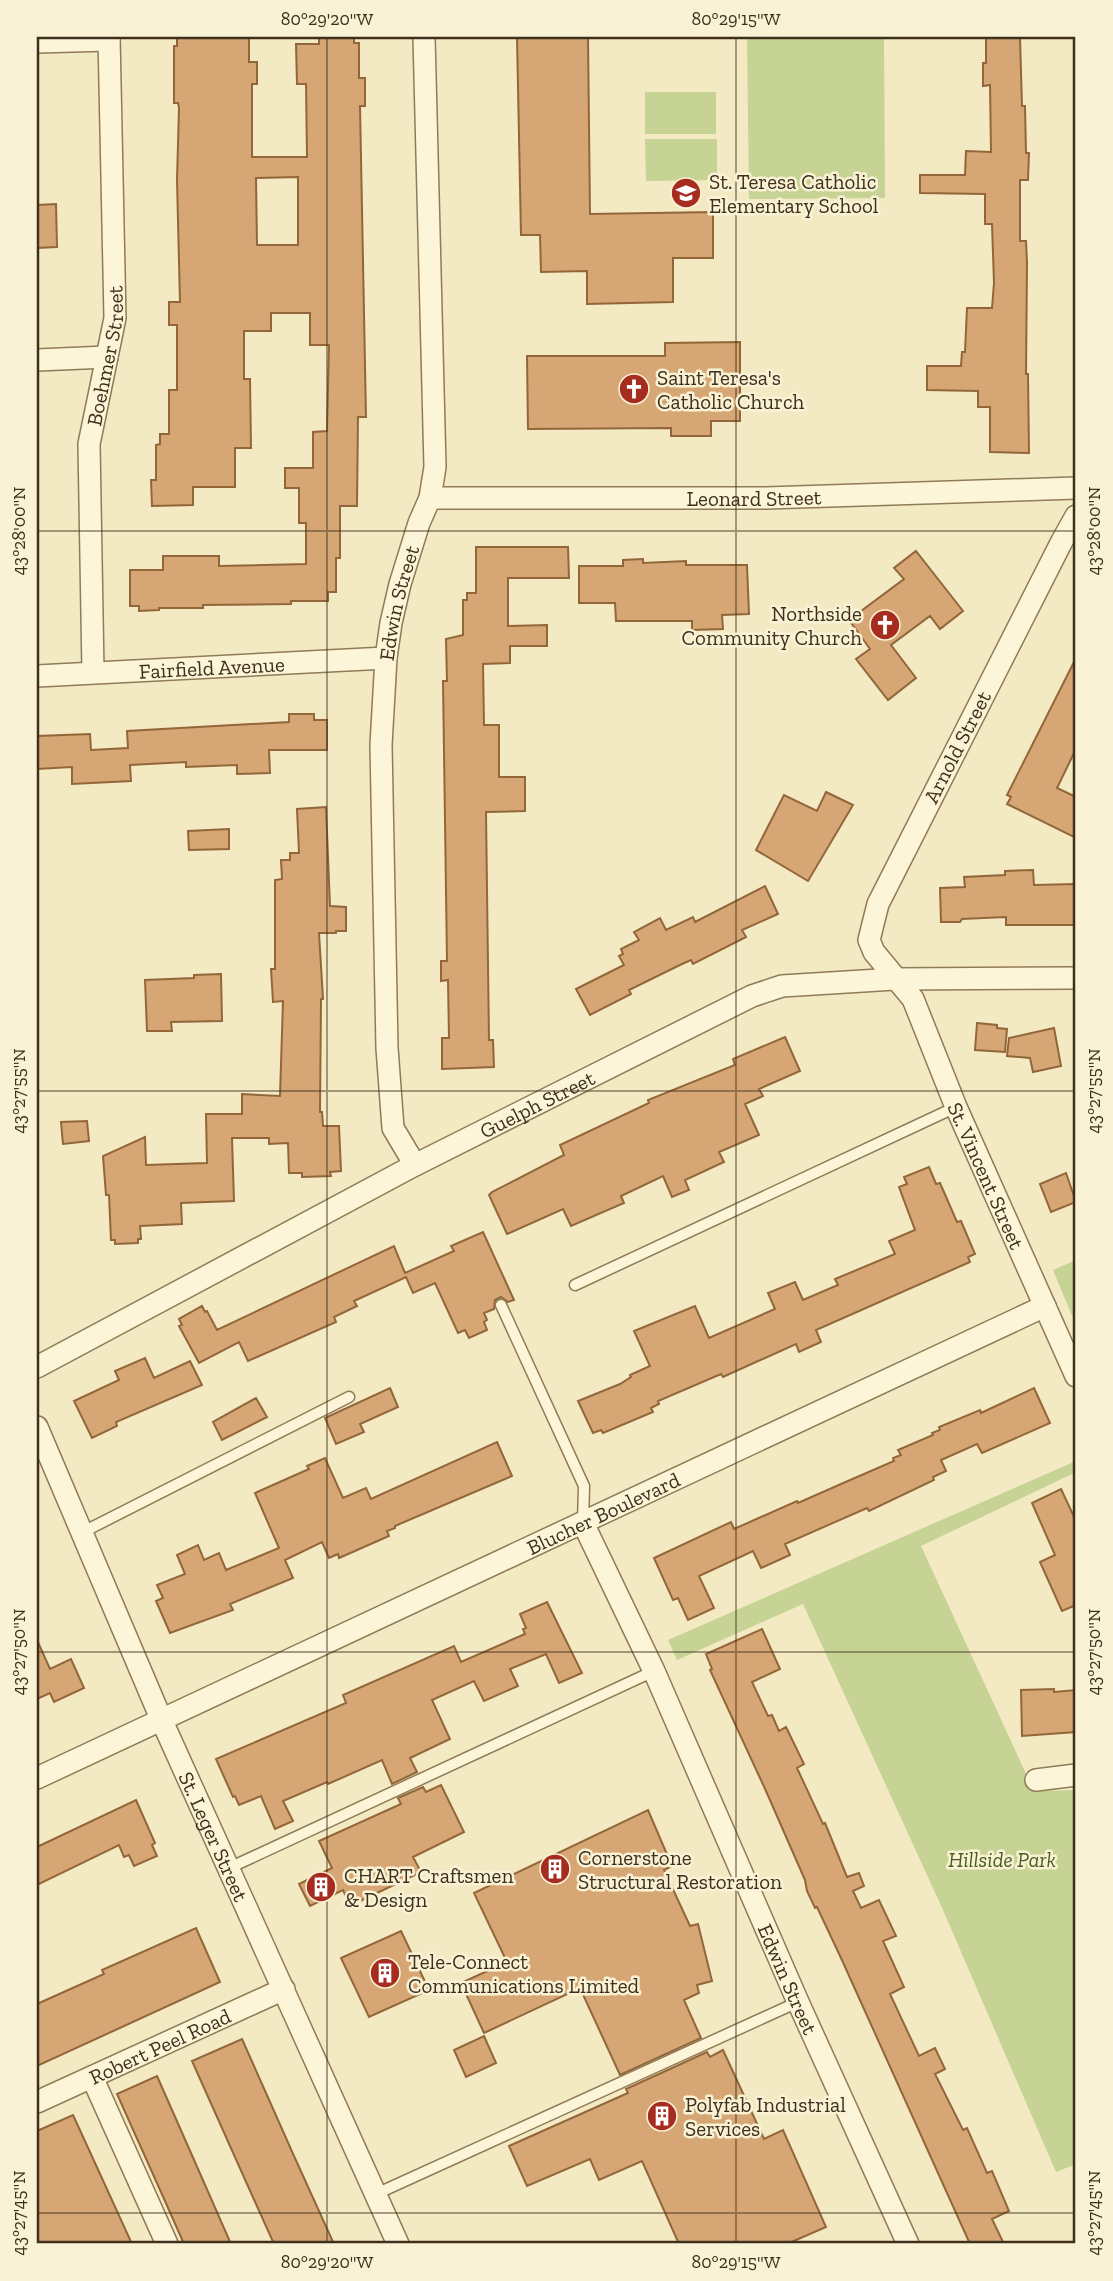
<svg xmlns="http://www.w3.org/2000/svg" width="1113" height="2281" viewBox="0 0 1113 2281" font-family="'Zilla Slab',serif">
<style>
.green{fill:#c6d395}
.building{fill:#d6a775;stroke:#93663a;stroke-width:2;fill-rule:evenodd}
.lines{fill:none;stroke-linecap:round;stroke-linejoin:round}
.lane-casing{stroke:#907b57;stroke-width:13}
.street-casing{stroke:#907b57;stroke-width:24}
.lane{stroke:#fdf5d8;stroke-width:10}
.street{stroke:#fdf5d8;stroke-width:21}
.ticks{fill:none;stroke:#3e301d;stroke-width:2;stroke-opacity:0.45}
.labels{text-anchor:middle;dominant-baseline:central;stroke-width:5;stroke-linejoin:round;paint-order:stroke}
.poi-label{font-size:21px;fill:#3e301d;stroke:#faf2d4;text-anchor:start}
.street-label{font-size:21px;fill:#3e301d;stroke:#faf2d4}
.park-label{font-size:21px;font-style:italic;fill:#485d21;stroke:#faf2d4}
.neatline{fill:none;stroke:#3e301d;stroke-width:2.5}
.ticks-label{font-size:18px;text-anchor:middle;fill:#3e301d}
</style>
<rect width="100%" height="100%" fill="#f3eac3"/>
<path class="green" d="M747 37H884L885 198 749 199Z
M645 92H716V134H645Z
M645 139H717V180L646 181Z
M1076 1260V1323H1075L1053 1270Z
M1076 1461V1472L921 1546 1034 1791 1076 1790V2164L1056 2172 943 1910 803 1604 677 1660 668 1640Z"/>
<path class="building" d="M177 37H249V62H257V84H252V157H307L306 84H297L296 44H319V37H354V43H359V78H365V106H360L366 417H358L357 506H340V558H336V592H328V601H291V604L203 605V608H159V610L139 611V606H130V570H163V556H219V566L306 564V523H299V488H285V468H313V432L327 431 329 345H310V313H271V331H244V379H250L251 448H235V487H193V505L152 506 151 480H156V445L160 444V434H169V390H177V325H169V302H180L177 180 179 108 178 103H174V46H177ZM298 177V245H257L256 178Z
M517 37H588L590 214 713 212V258H673V302L587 304V271L541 272 540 235H521Z
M986 37H1020L1022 106H1025L1026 153H1029L1028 180H1020V241H1026L1027 263 1026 374H1028L1029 453 990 452V407H978V391L927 390V366H961L962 352H965L967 308H992L994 283 992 224H985V194L920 193V175H965L966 151 991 152 990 85 983 86V63H986Z
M56 204 57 247 37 248V205Z
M740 342V421H711V436H671V428L528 429 527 356H665V343Z
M476 547H568L569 578H508V626L547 625V646H510V663L483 664 484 725H499V777H525V811L486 812 489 1040H493L494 1067 442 1069V1038H449L448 980 441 981V961H447L443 681H447L446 639 463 635V600H467V593H476Z
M916 551 963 611 940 629 930 616 891 645 916 678 888 700 856 659 870 649 849 620 904 579 894 568Z
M643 559V563L686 561V565H747L749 614 722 615 723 629 692 630V621H616L615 603H579V566H623V560Z
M1076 658V749L1057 788 1076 797V838L1007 804 1011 797 1007 795Z
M289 714H314V720H327V750H269L270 773 237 774V765L186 767V762L130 765 131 781 72 784V767L37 769V736L90 734 91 750 128 748 127 731 289 722Z
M826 792 853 805 808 881 756 850 784 795 817 811Z
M326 807 330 906 346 907V931H336V933H319L323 999H321L320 1112H322L323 1126H339L341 1171 330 1172 331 1176 302 1177V1173H289L288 1143 269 1144V1138H232L234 1201 181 1203 182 1224 140 1226 141 1239H138V1243L115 1244V1240H111L109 1195H106L103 1156 145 1137 146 1165 207 1163 206 1114H242V1094L280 1096 283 1001 273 1002 271 969H275V880L282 879 281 860H290V853H299L297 809Z
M229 829V849L189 850 188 831Z
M1033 870 1034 885 1076 884 1075 925H1006V917L962 919 960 922H941L940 888 965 887 964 877 1005 875V871Z
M765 886 778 914 742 930 746 937 693 964 691 960 682 964 629 990 631 994 590 1015 576 989 624 965 619 956 623 954 621 949 639 940 634 932 660 918 666 930 693 917 695 922Z
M221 974 222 1021 171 1022 172 1031H147L145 980 194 978V975Z
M977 1023 997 1025V1028L1007 1029 1005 1052 975 1050Z
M1054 1028 1061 1066 1033 1072 1030 1058 1007 1056 1009 1038Z
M785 1037 800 1071 759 1089 763 1096 745 1104 759 1135 719 1152 724 1162 685 1180 689 1190 672 1197 663 1176 621 1196 624 1203 571 1226 563 1209 507 1234 489 1195 492 1192 564 1155 560 1145 649 1103 648 1100 735 1065 733 1059Z
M87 1121 89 1141 63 1144 61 1122Z
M929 1167 936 1184 940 1183 957 1222 961 1221 975 1254 968 1257 970 1262 816 1330 821 1342 799 1352 796 1344 723 1377 721 1374 658 1401 659 1404 651 1408 653 1412 603 1433 601 1430 593 1433 578 1401 620 1384 631 1377 630 1375 650 1366 634 1331 695 1306 709 1338 775 1309 768 1293 795 1282 803 1300 838 1285 835 1279 895 1254 889 1241 915 1230 899 1187 907 1184 904 1177Z
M1066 1173 1076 1202 1051 1212 1040 1184Z
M483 1232 514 1300 508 1302 501 1297 495 1300 494 1309 484 1313 487 1320 484 1322 487 1330 469 1338 465 1330 458 1333 435 1283 413 1293 406 1277 354 1301 357 1306 334 1317 336 1322 248 1361 239 1342 199 1363 179 1326 182 1325 179 1319 202 1306 205 1312 207 1311 217 1330 394 1246 405 1273 454 1251 451 1246Z
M145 1358 154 1378 190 1361 202 1385 116 1422 117 1426 92 1438 74 1401 119 1380 115 1371Z
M390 1388 398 1407 360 1424 364 1432 336 1444 325 1418Z
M1034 1388 1050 1423 982 1453 977 1444 941 1460 946 1471 933 1477 934 1480 869 1511 867 1508 785 1544 790 1555 761 1568 753 1551 699 1576 714 1608 688 1620 678 1598 673 1600 654 1558 731 1522 734 1529 797 1501 798 1503 841 1484 894 1461 893 1458 901 1455 898 1450 933 1435 932 1433 940 1430 939 1427 980 1410 981 1413Z
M256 1398 267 1417 222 1440 213 1422Z
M497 1442 512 1476 395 1526V1528L387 1531 389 1536 339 1558 338 1554 329 1558 322 1542 285 1560 293 1578 230 1604 233 1610 170 1633 156 1601 163 1598 157 1585 185 1574 177 1555 198 1545 204 1560 219 1553 226 1570 279 1548 255 1493 309 1469 307 1466 325 1458 343 1498 366 1488 371 1499Z
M1061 1489 1076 1521V1605L1062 1611 1040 1562 1055 1555 1032 1503Z
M547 1602 582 1673 559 1683 546 1654 510 1669 518 1686 484 1701 474 1681 432 1700 450 1739 410 1758 417 1772 392 1784 382 1760 328 1784 327 1782 283 1801 293 1821 275 1829 261 1796 239 1805 235 1796 233 1797 216 1759 346 1703 343 1695 454 1646 461 1662 525 1634 523 1629 526 1628 520 1614Z
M762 1629 780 1669 752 1682 768 1716 772 1715 779 1731 786 1727 804 1764 797 1768 823 1824 825 1823 847 1877 859 1873 864 1886 853 1891 861 1908 879 1900 896 1936 883 1941 904 1987 890 1994 919 2056 935 2048 945 2069 935 2074 963 2130 967 2128 987 2173 992 2171 1009 2211 992 2219 1004 2244H970L841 1958 817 1907 815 1908 807 1891 805 1880 766 1791 710 1670 712 1669 706 1654Z
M37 1640 50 1669 71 1659 84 1688 54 1702 50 1693 37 1699Z
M1054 1689V1692L1076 1690V1732L1022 1736 1021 1690Z
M441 1785 464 1832 413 1857 421 1872 350 1906 343 1890 310 1906 299 1884 332 1868 319 1841 401 1804 398 1798 423 1787 426 1792Z
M136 1800 155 1843 152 1845 157 1856 134 1866 129 1855 124 1857 119 1845 37 1885V1847Z
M648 1810 672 1866 664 1870 690 1926 698 1924 712 1981 697 1985 699 1993 684 2000 701 2038 620 2075 580 1988 484 2033 461 1983 507 1962 474 1893Z
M196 1928 220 1982 37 2066V2004L104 1974 102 1970Z
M401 1931 429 1990 369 2017 341 1958Z
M484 2036 496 2063 466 2077 454 2050Z
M242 2039 294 2156 334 2244H274L247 2184 192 2061Z
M723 2050 764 2139 783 2130 826 2227 787 2244H679L642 2161 599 2180 590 2159 527 2186 509 2146 628 2093 626 2089 707 2052 710 2057Z
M157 2076 202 2178 231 2244H184L165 2201 117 2094Z
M73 2115 106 2187 132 2244H37V2131Z"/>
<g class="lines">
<g class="lane-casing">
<path id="lane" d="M575 1285 956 1107
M501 1305 584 1486 583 1523
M83 1532 349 1397
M229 1868 654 1671
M376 2194 798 2002"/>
</g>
<g class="street-casing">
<g id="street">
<path d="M37 42 109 40"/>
<path d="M37 360 107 357"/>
<path id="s1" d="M430 498H766L1076 488"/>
<path id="s2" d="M1076 516 1062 541 878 904 869 940 874 952 913 999 956 1107 1076 1376"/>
<path id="s3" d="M93 672 89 444 115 318 109 37"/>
<path id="s4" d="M37 676 386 658"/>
<path id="s5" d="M415 1165 393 1128 387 1048 381 745 386 658 391 623 400 584 419 523 430 498 435 467 424 37"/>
<path id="s6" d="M37 1367 415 1165 752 996 782 986 895 979 1076 978"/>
<path id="s7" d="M37 1427 162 1721 398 2244"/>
<path id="s8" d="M583 1523 654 1671 798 2002 908 2244"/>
<path id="s9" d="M37 1778 1045 1306"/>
<path d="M1036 1780 1076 1775"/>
<path d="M92 2077 167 2244"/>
<path id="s10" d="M37 2102 284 1989"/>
</g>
</g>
<use href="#lane" class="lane"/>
<use href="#street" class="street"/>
</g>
<path class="ticks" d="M327 37V2244M736 37V2244M37 531H1076M37 1091H1076M37 1652H1076M37 2213H1076"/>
<defs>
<g id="school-disc" transform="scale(1.575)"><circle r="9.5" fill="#a72c20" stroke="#faf2d4"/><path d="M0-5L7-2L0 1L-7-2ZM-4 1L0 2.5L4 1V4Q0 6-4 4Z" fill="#fff"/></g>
<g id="church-disc" transform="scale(1.575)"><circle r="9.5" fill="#a72c20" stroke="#faf2d4"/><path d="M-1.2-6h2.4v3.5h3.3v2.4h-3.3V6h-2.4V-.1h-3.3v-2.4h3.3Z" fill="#fff"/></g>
<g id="building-disc" transform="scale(1.575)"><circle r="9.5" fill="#a72c20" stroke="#faf2d4"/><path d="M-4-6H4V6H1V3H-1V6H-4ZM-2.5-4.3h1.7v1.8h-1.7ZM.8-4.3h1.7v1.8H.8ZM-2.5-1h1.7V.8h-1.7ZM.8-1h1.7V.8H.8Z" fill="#fff"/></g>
</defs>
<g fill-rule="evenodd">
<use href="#school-disc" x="686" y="193"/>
<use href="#church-disc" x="634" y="389"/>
<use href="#church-disc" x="885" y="625"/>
<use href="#building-disc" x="555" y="1869"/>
<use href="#building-disc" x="321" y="1887"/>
<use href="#building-disc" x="385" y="1973"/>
<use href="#building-disc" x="662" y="2116"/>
</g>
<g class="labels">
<g class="poi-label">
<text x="709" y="181">St. Teresa Catholic<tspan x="709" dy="24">Elementary School</tspan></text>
<text x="657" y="377">Saint Teresa's<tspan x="657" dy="24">Catholic Church</tspan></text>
<text x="862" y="613" text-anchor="end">Northside<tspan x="862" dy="24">Community Church</tspan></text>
<text x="578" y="1857">Cornerstone<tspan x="578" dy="24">Structural Restoration</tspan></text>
<text x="344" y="1875">CHART Craftsmen<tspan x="344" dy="24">&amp; Design</tspan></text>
<text x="408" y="1961">Tele-Connect<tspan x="408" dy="24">Communications Limited</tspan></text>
<text x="685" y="2104">Polyfab Industrial<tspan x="685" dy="24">Services</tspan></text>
</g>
<g class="street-label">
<text stroke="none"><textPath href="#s3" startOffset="318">Boehmer Street</textPath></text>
<text stroke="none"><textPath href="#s1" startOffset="324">Leonard Street</textPath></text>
<text stroke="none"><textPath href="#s5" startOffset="570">Edwin Street</textPath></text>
<text stroke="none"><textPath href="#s4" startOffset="175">Fairfield Avenue</textPath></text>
<text transform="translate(957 747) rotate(-63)">Arnold Street</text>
<text stroke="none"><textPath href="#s6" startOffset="565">Guelph Street</textPath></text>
<text stroke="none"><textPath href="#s2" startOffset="738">St. Vincent Street</textPath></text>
<text stroke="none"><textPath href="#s9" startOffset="625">Blucher Boulevard</textPath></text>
<text stroke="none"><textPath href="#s7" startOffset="446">St. Leger Street</textPath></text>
<text stroke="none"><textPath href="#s8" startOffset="500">Edwin Street</textPath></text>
<text stroke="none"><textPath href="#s10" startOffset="135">Robert Peel Road</textPath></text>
</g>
<g class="park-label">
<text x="1002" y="1859">Hillside Park</text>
</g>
</g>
<rect width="1113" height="2281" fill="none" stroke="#faf2d4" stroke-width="77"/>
<rect x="38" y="38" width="1036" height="2204" class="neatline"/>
<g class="ticks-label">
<text x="327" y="25">80°29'20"W</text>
<text x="736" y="25">80°29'15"W</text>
<text transform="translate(19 531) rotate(-90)" y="6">43°28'00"N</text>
<text transform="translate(1094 531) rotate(-90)" y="6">43°28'00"N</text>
<text transform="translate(19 1091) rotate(-90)" y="6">43°27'55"N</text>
<text transform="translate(1094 1091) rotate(-90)" y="6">43°27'55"N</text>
<text transform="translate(19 1652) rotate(-90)" y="6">43°27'50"N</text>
<text transform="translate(1094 1652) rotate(-90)" y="6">43°27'50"N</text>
<text transform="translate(19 2213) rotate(-90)" y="6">43°27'45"N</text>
<text transform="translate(1094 2213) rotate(-90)" y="6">43°27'45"N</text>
<text x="327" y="2268">80°29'20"W</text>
<text x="736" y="2268">80°29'15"W</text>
</g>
</svg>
